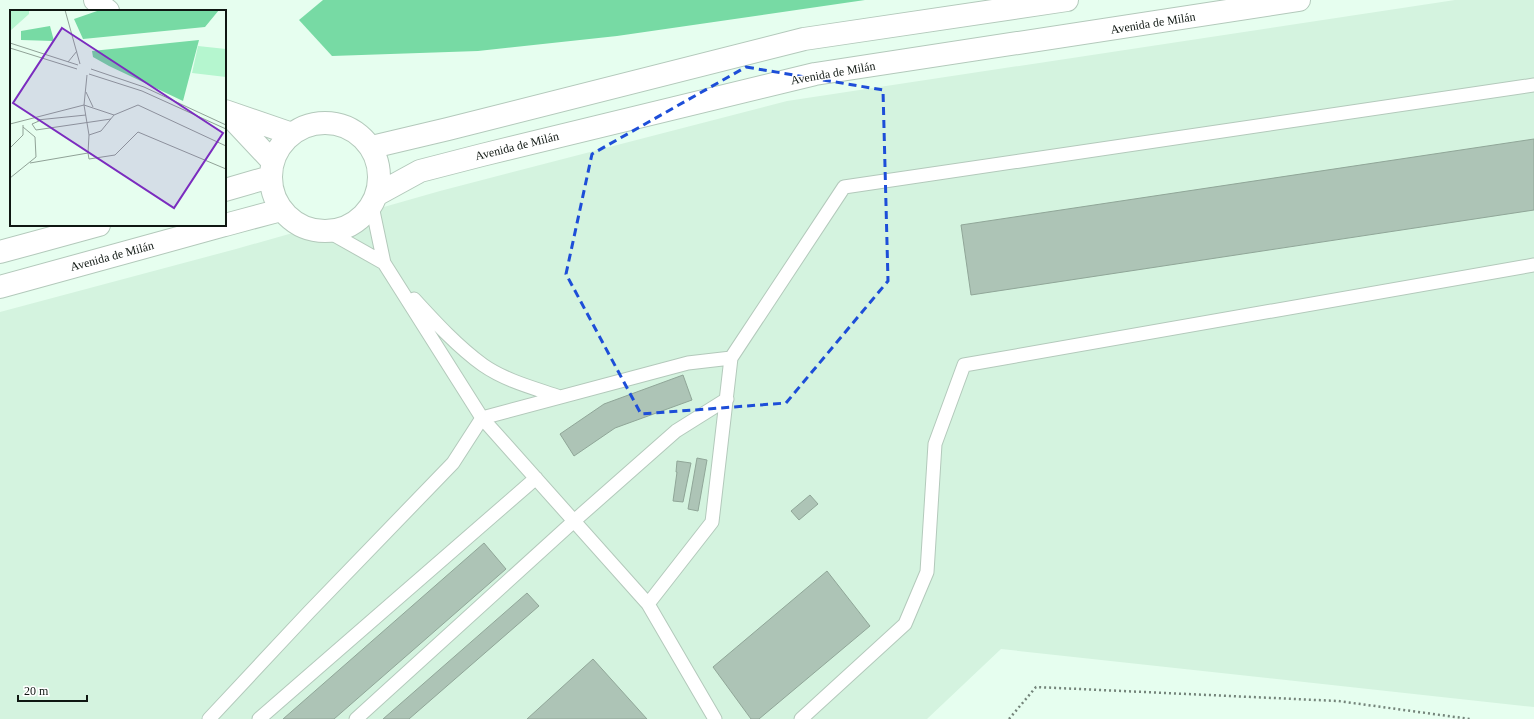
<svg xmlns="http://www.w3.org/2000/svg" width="1534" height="719" viewBox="0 0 1534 719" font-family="Georgia,serif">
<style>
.built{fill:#d4f3df}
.forest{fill:#77daa4}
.building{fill:#adc4b6;stroke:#90a698}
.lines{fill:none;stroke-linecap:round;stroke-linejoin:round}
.service-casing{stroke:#b3c9bb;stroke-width:15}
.tertiary-casing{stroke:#b3c9bb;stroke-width:24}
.path{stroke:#74847a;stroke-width:2.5;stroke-dasharray:2 3;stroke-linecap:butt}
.service{stroke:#fff;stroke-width:13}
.tertiary{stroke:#fff;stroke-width:22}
.marked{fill:none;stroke:#1d4ed8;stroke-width:3;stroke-dasharray:8 5;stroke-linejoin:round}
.labels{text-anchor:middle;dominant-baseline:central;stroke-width:3;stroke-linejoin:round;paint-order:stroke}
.street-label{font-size:12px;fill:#0f1712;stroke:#fff}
.inset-road{fill:none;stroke:#90a297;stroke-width:1}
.view{fill:#7b2cbf;fill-opacity:0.15;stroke:#7b2cbf;stroke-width:2}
.inset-edge{fill:none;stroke:#0f1712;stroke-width:2}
</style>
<rect width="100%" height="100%" fill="#e6feef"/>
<path class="built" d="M1455 0H1534V707L1001 649 927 719H0V312L236 249 440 191 787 101Z"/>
<path class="forest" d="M323 0H865L617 36 478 51 332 56 299 20Z"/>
<path class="building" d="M1534 139V210L971 295 961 225Z
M683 375 692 400 615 428 574 456 560 434 604 404Z
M697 458 707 460 698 511 688 509Z
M677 461 691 463 683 502 673 501 677 472H676Z
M810 495 818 504 799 520 791 511Z
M484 543 506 569 334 719H283Z
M827 571 870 626 759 719H751L713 667Z
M527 593 539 606 409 719H383Z
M593 659 647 719H527Z"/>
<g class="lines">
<g class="service-casing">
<path id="service" d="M329 232 384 263
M414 299C435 322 458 347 483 365 506 381 534 388 560 397
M648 604 712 522 731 358 844 187 1534 85
M209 719 309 612 453 463 482 418 384 263 372 206
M259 719 536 478
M356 719 574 521 676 431 727 399
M715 719 648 604 482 418 688 363 731 358
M801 719 905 624 927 572 935 444 964 365 1534 265"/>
</g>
<g class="tertiary-casing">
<path id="tertiary" d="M95 0 108 11
M225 111 292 134
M227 113 273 162
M271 177a54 54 0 1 1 108 0a54 54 0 1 1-108 0Z
M372 147 448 129 804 39 1067 0
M225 190 270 177
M378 194 420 171 482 155 815 74 1299 0
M225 225 281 210
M0 252 99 225
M0 287 225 225"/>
</g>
<path class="path" d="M1009 719 1036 687 1338 701 1470 719"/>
<use href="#service" class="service"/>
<use href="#tertiary" class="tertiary"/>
</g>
<path class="marked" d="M746 67 883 90 888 281 786 403 641 414 566 274 592 154Z"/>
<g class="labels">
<g class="street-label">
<text transform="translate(1153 23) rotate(-9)">Avenida de Milán</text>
<text transform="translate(833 73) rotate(-10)">Avenida de Milán</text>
<text transform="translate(517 146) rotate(-14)">Avenida de Milán</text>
<text transform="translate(112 256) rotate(-15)">Avenida de Milán</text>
</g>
</g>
<g transform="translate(10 10)">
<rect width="216" height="216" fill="#e6feef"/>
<path d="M0 0H19V4L0 21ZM188 36 216 39V67L182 63Z" fill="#b5f6cf"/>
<path d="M90 0H209L195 17 73 29 64 9ZM40 16 44 31 11 30V21ZM189 30 173 91 99 56 83 47 82 41Z" fill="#77daa4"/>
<path class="inset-road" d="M55 0 70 54M0 33 68 55M0 38 67 59M58 52 67 41M81 59 134 77 216 115M79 64 132 81 216 119M76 82 83 97M27 110 76 105M29 111 22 114 26 120 101 109M0 114 74 95 77 65M79 125 91 121 104 105 128 95 216 136M0 138 13 125V115M78 143 79 149 105 145 128 122 216 159M20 153 78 143 79 125 74 95 104 105M0 168 26 147 25 127 13 117"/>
<path class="view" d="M52 18 213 123 164 198 3 93Z"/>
<rect width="216" height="216" class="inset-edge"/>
</g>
<path d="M18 695v6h69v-6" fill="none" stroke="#0f1712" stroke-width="2"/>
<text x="24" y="695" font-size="12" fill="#0f1712" stroke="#ffffff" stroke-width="3" paint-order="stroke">20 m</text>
</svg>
